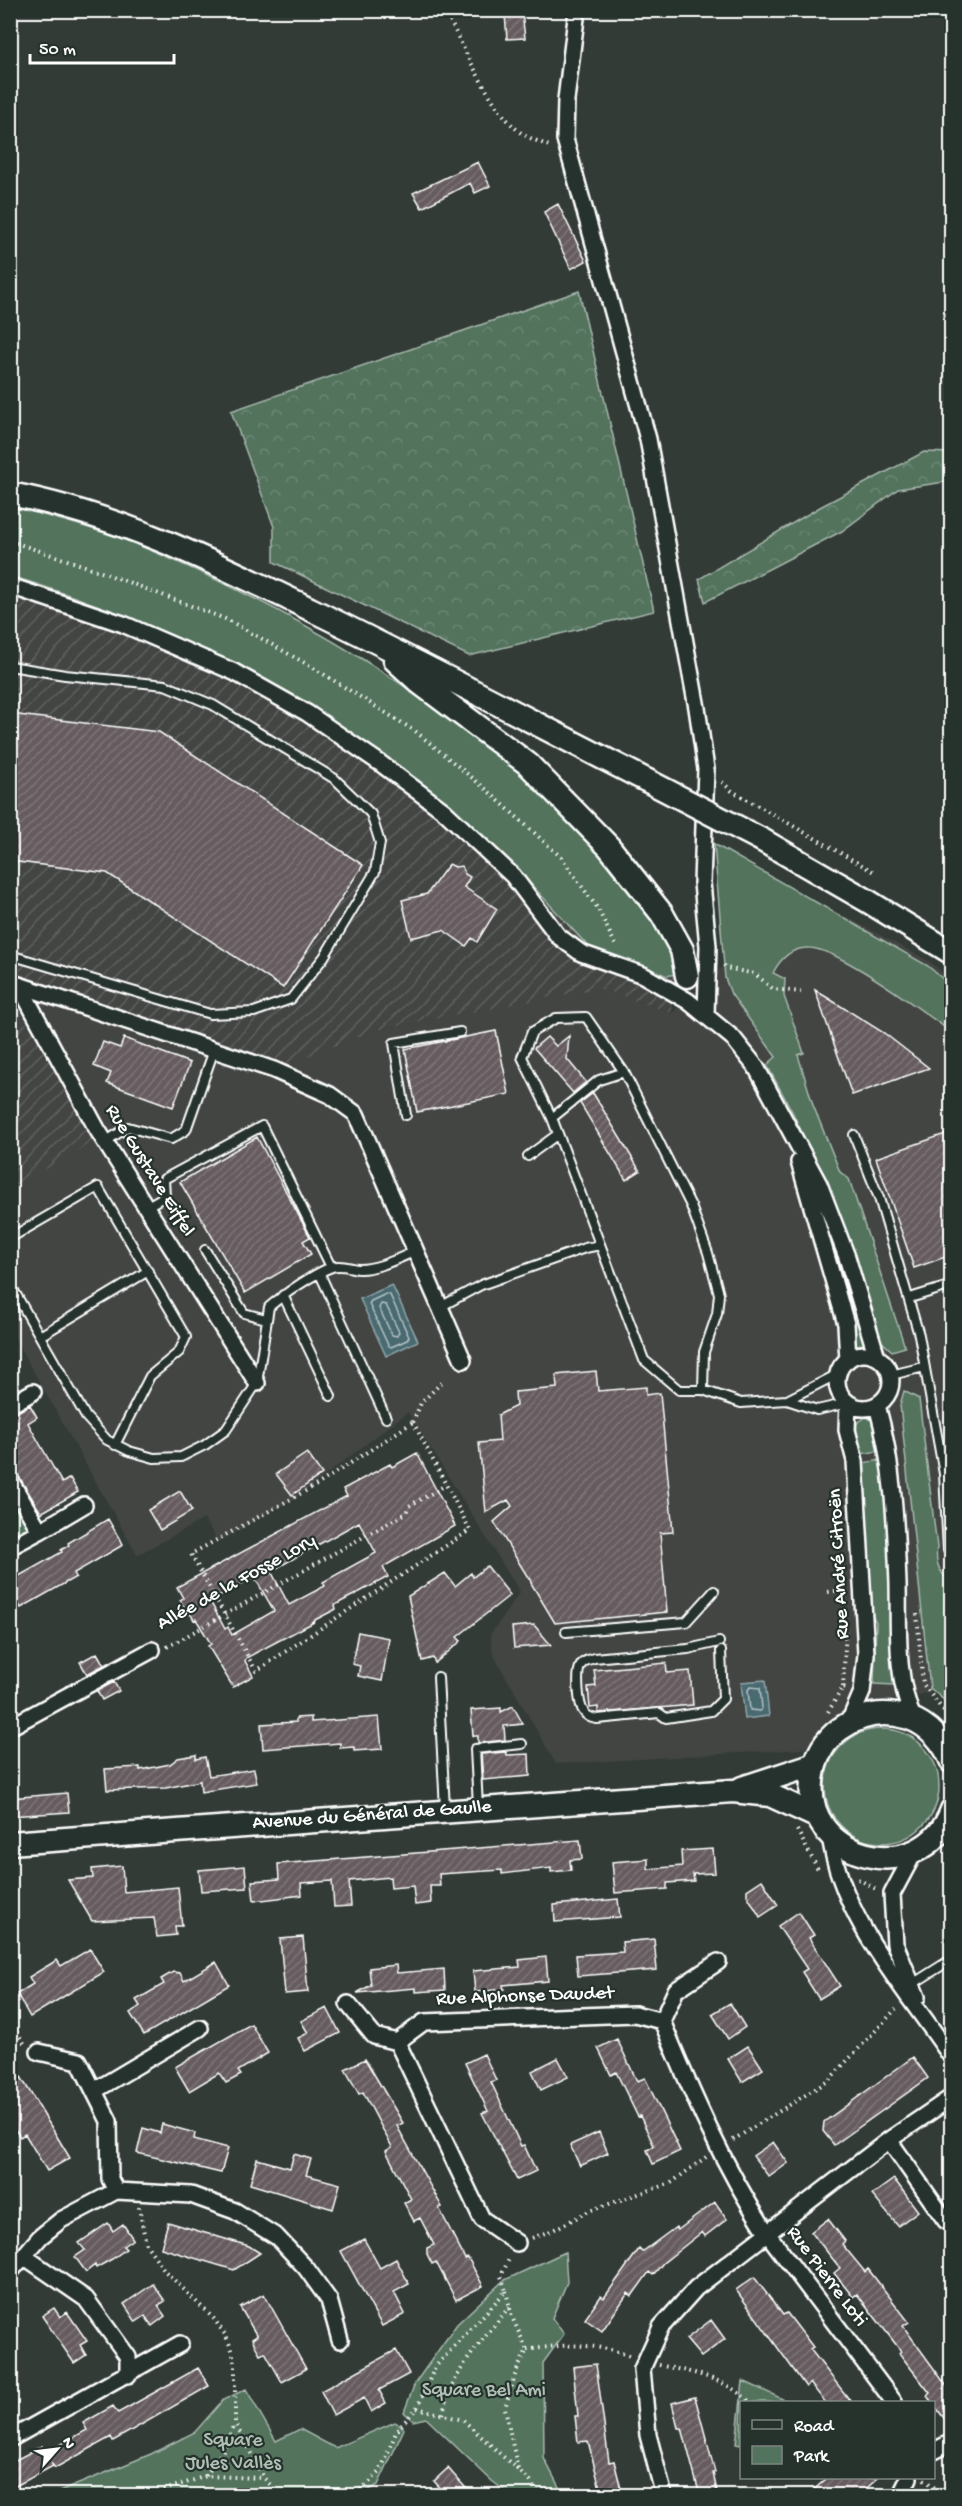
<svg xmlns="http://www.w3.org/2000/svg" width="962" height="2506" viewBox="0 0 962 2506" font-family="'Gochi Hand',sans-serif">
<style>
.built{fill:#424543}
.industrial{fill:url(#industrial-furrows)}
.green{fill:#52735d;stroke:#a8b9ae;stroke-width:1.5}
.forest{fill:url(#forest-crowns);stroke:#a8b9ae;stroke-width:1.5}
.water{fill:#4a6a71;stroke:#92a6aa;stroke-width:1.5}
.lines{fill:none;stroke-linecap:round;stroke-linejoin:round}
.shore{stroke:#b7c3c6;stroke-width:1.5}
.building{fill:url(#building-hatch);stroke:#fff;stroke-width:1.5;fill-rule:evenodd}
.service-casing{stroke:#fff;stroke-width:12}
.minor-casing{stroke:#fff;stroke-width:20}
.secondary-casing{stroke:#fff;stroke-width:27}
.path{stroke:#fff;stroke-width:4;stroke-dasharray:1.5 4.5;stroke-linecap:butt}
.service{stroke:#26332d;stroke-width:8}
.minor{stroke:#26332d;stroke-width:15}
.secondary{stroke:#26332d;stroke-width:22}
.secondary-bridge-casing{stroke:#fff;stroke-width:27;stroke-linecap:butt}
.secondary-bridge{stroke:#26332d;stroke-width:22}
.labels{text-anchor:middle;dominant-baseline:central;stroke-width:4.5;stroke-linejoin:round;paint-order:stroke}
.street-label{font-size:20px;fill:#fff;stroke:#26332d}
.park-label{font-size:20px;fill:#b1c0b6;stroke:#26332d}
</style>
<defs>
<pattern id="industrial-furrows" width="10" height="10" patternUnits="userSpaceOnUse" patternTransform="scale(1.5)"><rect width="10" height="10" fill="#424543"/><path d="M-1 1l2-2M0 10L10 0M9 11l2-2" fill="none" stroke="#5e615f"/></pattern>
<pattern id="forest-crowns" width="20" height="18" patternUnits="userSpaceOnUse" patternTransform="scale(1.5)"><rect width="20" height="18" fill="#52735d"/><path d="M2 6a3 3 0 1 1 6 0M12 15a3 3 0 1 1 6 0" fill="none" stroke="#6c8875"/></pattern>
<pattern id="building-hatch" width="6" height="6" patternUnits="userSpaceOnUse" patternTransform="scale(1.5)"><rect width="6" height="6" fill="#665c60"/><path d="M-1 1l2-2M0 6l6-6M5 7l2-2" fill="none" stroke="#7d7478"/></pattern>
</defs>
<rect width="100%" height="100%" fill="#333b37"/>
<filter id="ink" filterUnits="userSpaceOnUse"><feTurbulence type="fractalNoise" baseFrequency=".0167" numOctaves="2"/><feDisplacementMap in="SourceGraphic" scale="12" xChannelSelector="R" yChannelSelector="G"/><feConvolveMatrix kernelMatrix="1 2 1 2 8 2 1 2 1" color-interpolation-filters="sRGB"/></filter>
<g filter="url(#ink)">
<path class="built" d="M803 894 929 961 952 981V1604L938 1691 845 1710 804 1749 556 1764 493 1654 490 1635 520 1592 408 1412 297 1497 218 1542 204 1519 137 1555 11 1332 10 1189 95 1140 11 997 98 1019 253 1076 376 1030 599 987 672 1013Z"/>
<path class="industrial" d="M10 576 56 590 156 628 249 671 333 719 396 762 476 829 588 946 596 952 649 968 667 976 675 974 672 1013 599 988 376 1030 253 1077 98 1019 12 998 95 1141 11 1189Z"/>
<path class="green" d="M10 506C49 517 90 526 128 541 289 606 444 698 570 819 584 832 596 848 609 863 635 893 672 933 675 974L667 976C643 964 608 960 588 946 551 907 515 864 475 828 341 708 181 628 11 576Z
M714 844 928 966 951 986V1032C924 1012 839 948 809 948 792 947 780 959 773 973L785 979 784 996 804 1053 798 1055 813 1105 840 1172 849 1179 905 1347 892 1351 879 1339 836 1208 793 1113 767 1065 776 1057 731 994 725 978Z
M820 1206C837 1251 856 1297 864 1344L856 1345 855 1343 846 1298 818 1207Z
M904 1391 919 1399 937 1547C935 1561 938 1573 951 1581V1706L930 1688 900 1405Z
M866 1417 874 1421 879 1451 861 1454 856 1438 857 1423Z
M882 1460C887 1510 889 1561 891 1611 892 1636 889 1661 894 1685L874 1684 876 1622 867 1606 863 1463Z
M10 1485 32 1525 11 1536H10Z
M825 1786a57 57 0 1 1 114 0a57 57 0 1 1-114 0Z
M565 2252 567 2282 552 2318 564 2334 543 2363 544 2458 563 2495H510L492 2481 426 2418 413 2421 404 2412 415 2383 457 2324 503 2281Z
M743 2381 789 2402H742L741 2445 736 2444Z
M246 2389 276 2441 300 2429 335 2448 395 2422 404 2429 378 2485 359 2496 52 2495 151 2454 195 2432 223 2400Z"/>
<path class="forest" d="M579 291 654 611 469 656 274 562V527L231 411Z
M924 452 951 453V481L898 489 842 531 705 602 699 579 820 507Z"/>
<path class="water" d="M392 1285 418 1341 386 1356 360 1299Z
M765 1680 769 1716 745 1719 741 1682Z"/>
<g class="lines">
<path class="shore" d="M386 1294 390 1295 409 1337 407 1340 391 1347 388 1345 369 1304 371 1301Z
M381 1304 386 1305 399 1332 397 1336 392 1335 379 1308Z
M750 1687 760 1688 762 1708 760 1711 750 1710 748 1690Z"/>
</g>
<path class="building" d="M522 13 525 38 507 39 505 14Z
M478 162 490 186 475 193 470 183 422 208 413 193Z
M558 204 586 261 571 269 544 212Z
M10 714 159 732 363 865 283 988 107 873 10 861Z
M449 864 455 867 462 866 465 874 470 877 464 887 497 909 477 942 472 938 466 946 443 930 411 938 402 900 427 894Z
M815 990 884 1033 929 1068 852 1095Z
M496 1031 509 1094 417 1112 405 1049Z
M569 1036 567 1059 586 1082 573 1093 534 1048 547 1037 556 1046Z
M124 1038 190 1063 173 1107 107 1083 111 1073 94 1066 103 1042 120 1048Z
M593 1093 640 1171 626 1180 580 1103Z
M951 1132V1255L914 1268 876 1158Z
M257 1137 310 1237 303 1241 311 1254 245 1293 180 1182Z
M596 1371 598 1391 646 1387V1395L660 1393 673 1532 660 1533 667 1612 555 1623 531 1583 530 1578 529 1579 494 1522 512 1506 508 1500 486 1512 479 1443 500 1441 498 1415 516 1406 515 1392 557 1388 556 1375Z
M30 1405 37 1417 28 1423 62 1483 70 1478 78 1492 41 1513 18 1475 10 1470V1416Z
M307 1453 322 1474 292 1495 276 1474Z
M417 1453 455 1526 383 1567 388 1577 335 1605 336 1609 311 1622H314L246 1658 245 1661 253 1676 233 1687 208 1646 211 1644 196 1619 194 1620 190 1613 188 1615 180 1600 183 1598 177 1587 347 1496 343 1489 390 1464 392 1467ZM359 1522 376 1553 323 1582 325 1586 289 1605 271 1571ZM252 1578H255L274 1611 232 1635 228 1627 225 1629 210 1601Z
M180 1491 192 1511 160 1530 148 1510Z
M108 1519 123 1545 74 1573 76 1577 21 1608 10 1590V1581L62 1552 61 1550 69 1545 68 1543Z
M487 1566 510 1595 457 1637 461 1641 435 1663 433 1658 422 1661 408 1596 445 1573 455 1586 471 1573 473 1577Z
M534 1625 551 1645 514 1648 512 1627Z
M358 1632 389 1638 382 1681 358 1676 360 1666 352 1664Z
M97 1653 104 1665 87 1674 80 1662Z
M666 1663 667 1673 690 1671 693 1705 598 1713V1707L590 1708 588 1687 596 1686 594 1670Z
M114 1682 119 1691 102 1700 97 1691Z
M513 1706 523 1724 504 1726 505 1740 478 1743V1736H473L471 1710 501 1708V1712Z
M311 1717V1722L379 1717 382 1749 354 1751V1747L340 1748V1743L263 1749 261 1724 296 1722V1718Z
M506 1752 507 1755 529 1754 530 1776 483 1780 481 1754Z
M196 1755V1759L205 1757 209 1776 254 1769 257 1783 201 1792 200 1781 166 1788 107 1790 105 1769 140 1767V1770L170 1764 178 1758Z
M67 1793 69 1812 10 1816V1798Z
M580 1840 582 1859 570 1860 571 1870 551 1872V1868L502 1874V1870L439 1874 440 1886H430L431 1903 415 1905 413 1886 391 1888 390 1877 349 1881 351 1906 334 1907 332 1881 301 1883 302 1895 254 1901 252 1881 279 1879 278 1864Z
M713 1849 715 1873 693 1874 694 1881 667 1883V1889L615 1893 612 1862 648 1859V1869L682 1866 681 1851Z
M122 1866 124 1892 178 1887 182 1926H175L176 1935 157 1937 154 1918 92 1921 68 1880 93 1878 92 1869Z
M245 1866 247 1888 201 1891 199 1870Z
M762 1880 778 1905 760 1917 747 1895V1890Z
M618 1899 620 1917 555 1922 554 1905Z
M799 1912 814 1935 809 1938 840 1986 819 1999 802 1972 807 1969 778 1926Z
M303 1937 308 1992 285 1994 280 1939Z
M654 1939 657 1970 578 1976 576 1955 623 1952 622 1942Z
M90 1949 104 1972 30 2017 17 1994 33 1984 29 1977 57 1960 61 1966Z
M546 1957 548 1981 503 1985 504 1989 475 1992 473 1971 520 1967 519 1960Z
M216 1962 229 1985 144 2035 130 2013 140 2006 136 2000 164 1984 161 1979 173 1972 180 1973 184 1981Z
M396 1965 397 1973 444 1969 445 1990 416 1992V1988L357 1993 371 1985 369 1968Z
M730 2003 745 2027 728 2039 712 2014Z
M327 2008 340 2033 305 2051 298 2038 308 2033 301 2021Z
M251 2024 268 2053 238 2071 241 2075 226 2083 219 2073 189 2091 175 2067Z
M617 2039 637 2081 645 2078 680 2151 653 2164 647 2150 654 2146 640 2116 638 2117 616 2072 611 2075 598 2048Z
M748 2046 763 2069 742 2082 728 2059Z
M484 2054 496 2080 491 2082 521 2146 524 2145 536 2171 517 2180 482 2113 488 2111 465 2063Z
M913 2057 928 2078 834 2145 823 2131 824 2122Z
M558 2058 568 2077 541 2090 532 2071Z
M365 2059 403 2123 397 2126 442 2207 439 2208 465 2259 468 2258 483 2286 456 2300 436 2262 432 2264 427 2254V2248L434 2245 420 2218 414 2221 404 2203 411 2199 386 2151 392 2147 363 2092 359 2094 345 2069Z
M21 2077 70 2158 47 2171 25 2134 20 2137 10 2122V2083Z
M162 2124 195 2133 194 2139 228 2148 221 2173 137 2153 143 2128 160 2133Z
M599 2132 608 2153 580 2166 570 2145Z
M773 2142 788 2163 769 2177 753 2156Z
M294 2154 311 2159 306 2175 340 2184 333 2209 250 2184 257 2159 290 2168Z
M894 2179 918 2211 898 2226 872 2195Z
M715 2202 727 2219 705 2236 702 2232 663 2263 653 2275 649 2272 632 2296 628 2293 602 2331 585 2319 601 2296 604 2298 639 2249 642 2252 676 2227 678 2230Z
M828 2219 845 2241 842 2244 865 2272 868 2269 909 2322 903 2326 951 2392V2427L927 2396 930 2393 899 2353 901 2351 857 2294 853 2297 834 2273 840 2268 811 2232Z
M168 2222 249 2246 260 2253 234 2270 161 2248Z
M108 2223 113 2231 123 2224 133 2239 123 2246 126 2249 112 2259 96 2268 95 2265 86 2272 75 2257 85 2250 79 2243Z
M364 2239 380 2268 396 2259 409 2284 394 2292 405 2314 382 2326 341 2251Z
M754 2277 783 2315 787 2313 813 2347 810 2349 852 2403H826L810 2383 806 2387 736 2290Z
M153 2284 165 2301 158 2306 165 2316 152 2326 145 2316 136 2322 124 2304Z
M264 2294 306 2369 282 2382 265 2352 260 2354 256 2347 252 2339 257 2336 240 2307Z
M54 2308 60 2317 67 2312 87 2341 80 2345 86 2355 74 2363 42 2316Z
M711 2320 725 2339 701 2357 686 2339Z
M396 2350 409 2374 379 2390 386 2403 371 2412 364 2398 333 2415 321 2391Z
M596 2364 609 2462 614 2461 621 2489 613 2491V2496H602L588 2441 578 2442 575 2416H578L573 2367Z
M198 2368 209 2386 113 2441 111 2437 55 2468 51 2463 53 2466 10 2489V2463L42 2446 46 2453 87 2430 83 2423 113 2406 118 2413Z
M695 2397 715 2472 713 2473 718 2496H700L682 2428H678L672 2403Z
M448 2468 454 2475 473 2496H447L434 2481Z
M827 2478H878L858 2496H807Z"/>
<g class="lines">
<g class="service-casing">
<path id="service" d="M10 666 65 675 165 685 213 705 335 779 371 814 380 843 375 872 324 957 291 999 254 1012 210 1014 10 955
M624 1072 691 1206 708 1253 719 1294 717 1314 704 1352 703 1390H679L644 1360 552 1118 599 1080Z
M406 1115 394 1043 460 1032
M552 1118 522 1057 532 1032 556 1018 586 1017 624 1072
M854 1135 879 1198 919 1335 944 1474 948 1550 952 1557
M105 1142 128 1127 171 1139 186 1130 214 1050
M528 1156 558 1134
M146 1207 165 1196 164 1179 262 1126 331 1267
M10 1238 98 1187 186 1337 179 1352 150 1376 115 1445
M205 1250 244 1313 266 1319
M320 1274 386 1418
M10 1284 86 1417 107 1440 129 1451 154 1458 181 1457 205 1445 226 1430 257 1383 269 1307C283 1295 314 1273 332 1267 341 1264 350 1268 359 1269 379 1269 399 1258 416 1251
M283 1295 331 1396
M910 1298 952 1285
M442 1306 481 1285 585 1248 600 1245
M40 1336 148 1271
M891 1375 924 1367
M703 1390 741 1403 787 1400 817 1410 848 1403
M787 1400 838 1374
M566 1632 686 1622 714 1591
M719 1642 688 1649 594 1658C589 1660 584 1660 581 1665 576 1672 578 1705 584 1712 587 1717 592 1718 597 1719L659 1713 666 1718 711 1711 723 1699 721 1651
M438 1677 445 1809
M478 1807 475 1749 522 1744
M951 1959 952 1893
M911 1985 952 1959"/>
</g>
<g class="minor-casing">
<path id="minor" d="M577 10 566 100 565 139 648 439 697 708 706 769 702 883 708 946 706 1015
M10 586 123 624 234 672 307 713 380 763 444 811 513 876 558 936 581 953 643 975 688 1001 733 1038 756 1067 819 1184 847 1257 877 1357
M16 984 19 985 97 1129 257 1383
M19 985 274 1070 330 1095 356 1114 463 1360
M799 1162 846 1324 848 1360
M837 1381a27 27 0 1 1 54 0a27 27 0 1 1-54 0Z
M848 1403 847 1430 855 1461 866 1654 862 1692 849 1722
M10 1405 33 1392
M877 1405C893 1462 896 1525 898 1584 899 1629 895 1678 914 1720
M10 1480 40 1531 10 1547
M40 1531 84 1505
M10 1727 152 1650
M830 1835C841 1920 906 1989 952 2058
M915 1851 892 1894 895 1944 917 1997
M348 2004 374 2036 397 2042
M662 2021 676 1990 718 1962
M39 2052 79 2061 109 2121 110 2179 116 2191
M94 2091 200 2028
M889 2140 946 2221
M517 2243 482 2219 397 2042 424 2022 635 2014 662 2021C692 2094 724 2167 767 2233L894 2402
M25 2257 86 2299 128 2357V2375
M10 2272 40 2237 61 2220 116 2191 191 2195 235 2211 277 2237 306 2268 329 2300 340 2340
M10 2439 180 2344
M934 2451 952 2442
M664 2496 648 2435 642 2369 661 2327 696 2288 889 2140 952 2097
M900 2496 909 2478"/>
</g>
<g class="secondary-casing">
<path id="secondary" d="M10 494C116 514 214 562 310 609 423 664 534 723 646 780
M395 660 420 683 528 764 609 847 662 914 682 950 687 976
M762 840 866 900 952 953
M952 1762C944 1742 929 1725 909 1718 884 1710 861 1714 840 1729 825 1740 816 1756 813 1774 797 1859 922 1892 952 1810
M742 1788 815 1764
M10 1843 733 1791 770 1795 818 1817"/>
</g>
<path class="path" d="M445 10C461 43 492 111 520 132 528 138 540 142 549 146
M10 541 91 568 228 620 312 667 415 731 487 790 561 857 598 909 617 948
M722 782 732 791 874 872
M724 965 726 968 755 974 773 989 801 992
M413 1422 470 1530 256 1671 191 1554 320 1483Z
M413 1422 421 1403 442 1382
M828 1592 845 1590
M917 1614 923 1684 942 1709 952 1715
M167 1647 406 1513 409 1506 446 1485
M843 1687 846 1628
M828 1712 843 1687 848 1688
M797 1830 819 1871
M858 1879 878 1890
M10 2022 26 2046
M733 2140 828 2081 896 2009
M139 2207 146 2244 165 2271 214 2319 226 2336 232 2350 235 2366V2423L264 2478 281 2496
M532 2238 553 2230 591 2210 671 2183 706 2157
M506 2291 512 2317 527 2350 516 2372 505 2408 518 2470
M527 2350C564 2344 596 2342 632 2357
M659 2365C694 2373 723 2377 750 2402
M417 2408 463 2420 530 2481 539 2496
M443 2414C452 2370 483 2341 509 2307
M206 2476 224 2449 234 2424
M924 2479 945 2496
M147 2496 206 2476 263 2478
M350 2496 364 2487 380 2472 397 2430 417 2408 435 2367 506 2291 501 2276 510 2257"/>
<use href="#service" class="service"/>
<use href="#minor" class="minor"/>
<use href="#secondary" class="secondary"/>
<g class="secondary-bridge-casing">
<path id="secondary-bridge" d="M646 780 762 840"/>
</g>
<use href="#secondary-bridge" class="secondary-bridge"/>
</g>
</g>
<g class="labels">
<g class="street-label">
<text transform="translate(149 1171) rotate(58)">Rue Gustave Eiffel</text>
<text transform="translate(840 1564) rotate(-93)">Rue André Citroën</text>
<text transform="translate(237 1583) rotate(-29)">Allée de la Fosse Lory</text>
<text transform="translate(372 1816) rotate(-4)">Avenue du Général de Gaulle</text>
<text transform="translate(525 1997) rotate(-2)">Rue Alphonse Daudet</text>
<text transform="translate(826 2277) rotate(53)">Rue Pierre Loti</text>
</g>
<g class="park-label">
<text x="484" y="2391">Square Bel Ami</text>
<text x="233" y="2441">Square<tspan x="233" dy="23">Jules Vallès</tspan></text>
</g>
</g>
<rect width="962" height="2506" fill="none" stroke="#26332d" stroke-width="36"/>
<rect x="18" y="18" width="926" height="2470" fill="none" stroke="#fff" stroke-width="2" filter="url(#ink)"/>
<rect x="740" y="2401" width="195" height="78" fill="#26332d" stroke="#7d8581" stroke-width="1.5"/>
<rect x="752" y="2420" width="30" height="9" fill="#26332d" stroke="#7d8581" stroke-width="1.5"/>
<text x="794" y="2431" font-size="18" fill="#ffffff">Road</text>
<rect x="752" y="2446" width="30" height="18" fill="#52735d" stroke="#7d8581" stroke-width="1.5"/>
<text x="794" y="2461" font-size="18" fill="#ffffff">Park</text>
<g transform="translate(57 2449) rotate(62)" stroke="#26332d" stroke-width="4.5" paint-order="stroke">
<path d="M0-4.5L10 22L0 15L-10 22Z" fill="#ffffff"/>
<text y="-9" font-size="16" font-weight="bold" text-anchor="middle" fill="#ffffff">N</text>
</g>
<path d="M30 54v9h144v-9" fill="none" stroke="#ffffff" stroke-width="3"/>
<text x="39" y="54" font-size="18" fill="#ffffff" stroke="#26332d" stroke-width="4.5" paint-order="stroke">50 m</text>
</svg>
